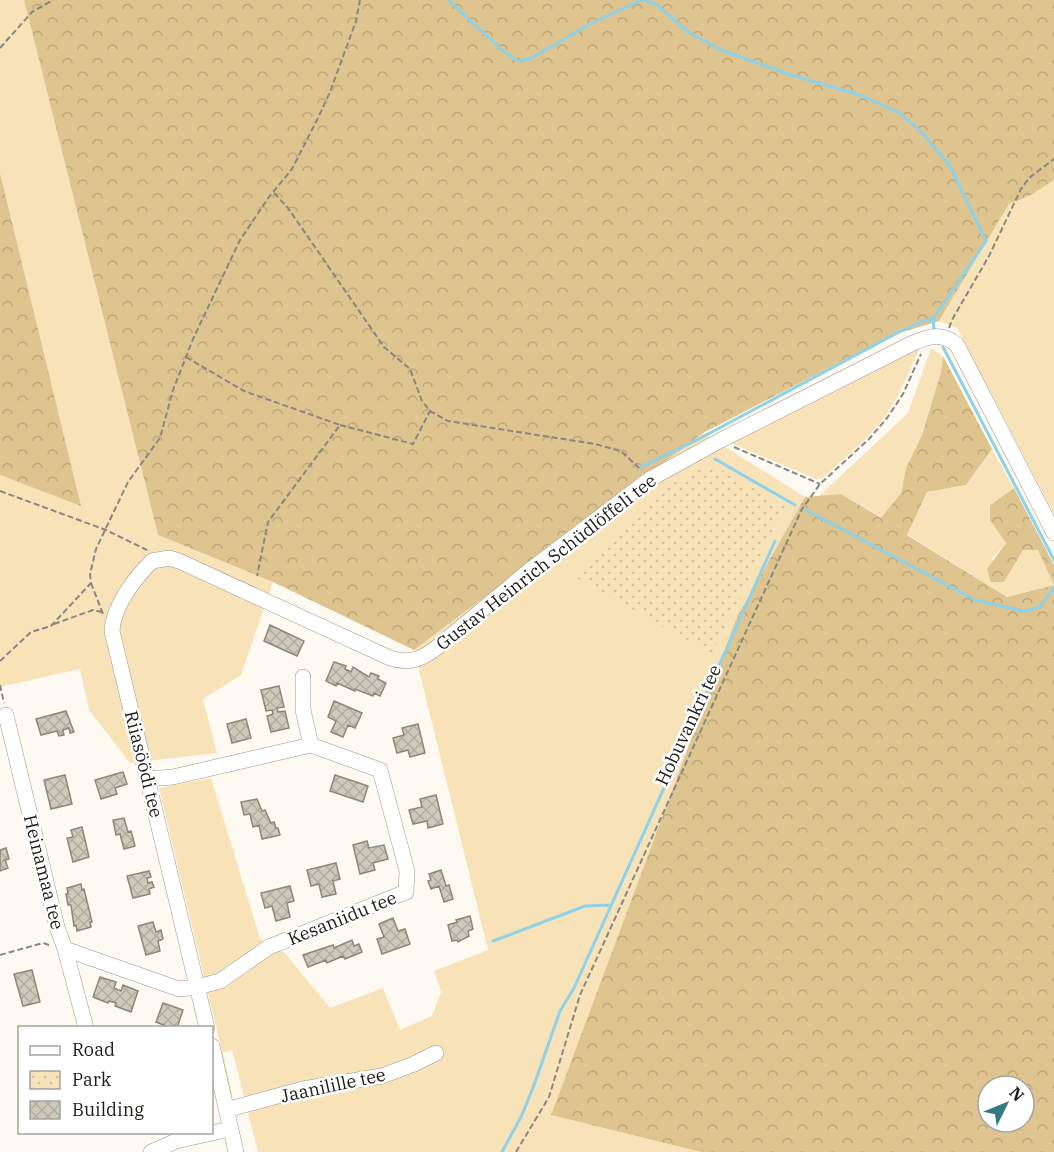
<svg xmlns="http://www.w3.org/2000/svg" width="1054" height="1152" viewBox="0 0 1054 1152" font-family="'IBM Plex Serif',serif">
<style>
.green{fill:#f8e3b9}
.forest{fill:url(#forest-crowns);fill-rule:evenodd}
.park{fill:url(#park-dots)}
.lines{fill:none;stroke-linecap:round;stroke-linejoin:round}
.stream{stroke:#8ed2ea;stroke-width:3}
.building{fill:url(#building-cross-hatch);stroke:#8c877b;stroke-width:1.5}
.minor-casing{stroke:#9e978b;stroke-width:16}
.path{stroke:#89867f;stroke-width:2;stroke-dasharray:6 3;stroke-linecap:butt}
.minor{stroke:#fff;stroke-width:15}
.labels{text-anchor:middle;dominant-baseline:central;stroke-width:5;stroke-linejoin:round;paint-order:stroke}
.street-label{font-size:18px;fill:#1e1c17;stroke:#fff}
</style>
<defs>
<pattern id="forest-crowns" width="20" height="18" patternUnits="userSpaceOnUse" patternTransform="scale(1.5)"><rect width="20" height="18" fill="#dec48e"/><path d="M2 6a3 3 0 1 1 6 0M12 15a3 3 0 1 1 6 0" fill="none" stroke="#bea87a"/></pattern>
<pattern id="park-dots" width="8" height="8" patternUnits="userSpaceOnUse" patternTransform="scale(1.5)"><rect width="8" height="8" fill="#f8e3b9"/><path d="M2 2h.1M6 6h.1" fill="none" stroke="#d4c29e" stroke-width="1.8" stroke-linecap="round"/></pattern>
<pattern id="building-cross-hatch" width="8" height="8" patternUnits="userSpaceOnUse" patternTransform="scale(1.5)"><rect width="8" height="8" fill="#cfc9bc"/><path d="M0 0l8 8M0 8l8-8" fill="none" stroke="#b1aca1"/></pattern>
</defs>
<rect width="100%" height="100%" fill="#fefaf2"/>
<path class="green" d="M0 0H24L158 535 273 582 241 675 203 699 217 753 130 763 89 710 80 669 0 687V475L80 505 0 173Z
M1054 180V514L957 328 939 321 1009 204 1031 195Z
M922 344C910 368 902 393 886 415 869 439 844 458 823 478L816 479 729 442Z
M931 348 943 356 941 372 922 435 906 468 901 493 881 518 841 494 819 496 908 413Z
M703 433 805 497 737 617 551 1115 701 1152H258L232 1050 223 1053 233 1098 229 1096 218 1053 222 1052 159 788 211 778 260 938 284 952 330 1008 383 988 400 1030 432 1016 441 992 434 971 488 950 414 650Z
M992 449 1014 488 990 505 991 520 1006 543 992 559 1004 582 1023 550H1039L1054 585 1007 597 907 534 927 492 966 485Z"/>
<path class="forest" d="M24 0H1054V180L1031 195 1009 204 939 321 893 335 703 433 414 650 273 582 158 535Z
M0 173 81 506 0 475Z
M943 356 992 449 966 485 927 492 907 535 1007 597 1054 585 1038 550H1023L1004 582H991L987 569 1006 543 990 520V505L1014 488 1054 565V1152H701L551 1115 737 617 805 497 841 494 881 518 901 493 906 468 922 435 941 372ZM988 1086H1024V1122H988Z"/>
<path class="park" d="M711 464 785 506 712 654 575 577 668 486Z"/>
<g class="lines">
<path class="stream" d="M448 0 504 52 518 61 530 59 588 25 641 0
M644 0 657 5 688 32 721 50 788 74 860 95 900 113 923 134 950 166 986 241 933 319 934 329
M943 347 1054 560
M715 459 795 505
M641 467 695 441 901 331 923 321 933 319
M806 510 975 600 1023 611 1040 607 1054 587
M493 941 585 906 611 905
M502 1152 522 1115 534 1085 560 1011 574 988 775 541"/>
</g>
<path class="building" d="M270 625 304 641 297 656 264 641Z
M334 662 346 666 345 669 351 672 353 667 369 677 371 673 379 676 378 679 386 683 380 696 374 693 373 696 355 689V691L337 683 336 686 326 681Z
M279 686 284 707 277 708 278 712 285 711 289 728 271 732 267 716 273 714 272 710 266 711 261 690Z
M334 701 362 713 355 728 348 725 343 737 331 732 336 721 328 717Z
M66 711 74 732 70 733 69 728 63 730 64 735 59 736 57 731 41 735 36 719Z
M246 719 251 738 232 743 227 724Z
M418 724 425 753 410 757 408 750 397 753 393 738 404 735 402 728Z
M123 772 127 784 115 788 117 794 101 799 95 780Z
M65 775 72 804 51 809 44 780Z
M335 775 368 786 363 802 330 791Z
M436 795 443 824 428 828 427 821 413 824 409 810 422 807 420 799Z
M257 799 262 811 265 810 271 823 274 822 276 828H278L280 835 262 839 259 825 253 827 250 814 244 815 241 802Z
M124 818 128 832 131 831 135 846 124 849 120 834 116 835 113 820Z
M82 827 89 857 73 862 67 838 73 837 71 830Z
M367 841 369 848 384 845 388 859 373 863 375 870 360 874 353 845Z
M6 848 9 859 5 860 8 868 0 871V850Z
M336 863 340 879 333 881 336 894 322 897 319 884 311 886 307 870Z
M441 870 446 886 449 885 453 899 444 902 439 886 431 889 428 881 431 880 429 874Z
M149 871 151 877 147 878 148 883 152 882 154 887 149 889 150 894 133 898 127 876Z
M81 884 82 890 84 889 92 922H90L91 927 77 931 76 925 74 926 71 905H68L66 894H68L67 888Z
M290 886 294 901 287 903 290 917 276 921 272 906 265 908 261 893Z
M470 916 473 929 468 931 469 936 458 942 457 940 452 941 448 925 457 922 456 920Z
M393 918 398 931 405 929 410 944 382 954 377 939 384 937 379 924Z
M153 922 156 932 161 930 163 939 158 941 160 951 146 955 138 926Z
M352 940 354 946 359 944 362 952 345 959 343 956 327 963 326 960 308 967 303 955 333 945 334 948Z
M32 970 40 1002 23 1006 14 974Z
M100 977 116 982 114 988 121 991 123 985 138 991 131 1012 115 1006 116 1003 109 1001 108 1003 93 997Z
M163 1003 183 1010 177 1028H171L156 1022Z"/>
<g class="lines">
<g class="minor-casing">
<path id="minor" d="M303 677V710L311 745
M6 715 57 927 65 949 86 1028
M65 949 179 989 198 987 220 981 269 947 406 892 407 871 380 770 311 745 173 777 148 779
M207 1028 112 631C113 606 135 578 152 561L169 558 179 561 390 658C408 664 420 660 435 649L530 570 650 479 721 440 913 343C929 336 943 332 957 345L1054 533
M212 1046 236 1152
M226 1110 303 1089 382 1076 414 1064 436 1053
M151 1152 176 1141 230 1129"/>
</g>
<path class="path" d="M0 48 32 12 53 0
M274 193 288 208 384 347 410 369 422 401 430 411 448 421 595 444 621 451 641 470
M949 328 953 318 989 256 1021 189 1029 178 1054 159
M186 357 244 391 340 425 268 522 257 576
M340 425 413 444 430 411
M734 447 820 484
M0 491 106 530 147 550
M91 583 103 614
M54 624 93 610 102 612
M0 661 31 632 51 626 91 583 90 574 96 549 128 482 160 438 173 390 193 339 240 240 269 197 292 169 317 120 330 92 356 21 360 0
M0 685 4 703
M0 955 43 943 49 945
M516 1152 549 1097 580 995 802 509 820 484 869 439 887 418 903 394 921 354"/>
<use href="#minor" class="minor"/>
</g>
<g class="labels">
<g class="street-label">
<text transform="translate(546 562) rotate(-38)">Gustav Heinrich Schüdlöffeli tee</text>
<text transform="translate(688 725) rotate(-65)">Hobuvankri tee</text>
<text transform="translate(144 764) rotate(76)">Riiasöödi tee</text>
<text transform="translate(44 872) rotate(76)">Heinamaa tee</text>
<text transform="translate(342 918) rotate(-22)">Kesaniidu tee</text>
<text transform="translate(333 1085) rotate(-12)">Jaanilille tee</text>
</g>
</g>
<rect x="18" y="1026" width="195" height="108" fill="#ffffff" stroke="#a5a4a2" stroke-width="1.5"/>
<rect x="30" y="1046" width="30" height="9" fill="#ffffff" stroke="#a5a4a2" stroke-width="1.5"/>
<text x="72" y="1056" font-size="18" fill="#1e1c17">Road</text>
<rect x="30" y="1071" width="30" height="18" fill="url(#park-dots)" stroke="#a5a4a2" stroke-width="1.5"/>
<text x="72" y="1086" font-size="18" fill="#1e1c17">Park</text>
<rect x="30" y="1101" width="30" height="18" fill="url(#building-cross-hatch)" stroke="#a5a4a2" stroke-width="1.5"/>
<text x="72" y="1116" font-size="18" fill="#1e1c17">Building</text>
<g transform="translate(1006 1104) rotate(47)"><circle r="28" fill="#ffffff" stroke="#a5a4a2" stroke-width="1.5"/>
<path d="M0-4.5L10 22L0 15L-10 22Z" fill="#347a86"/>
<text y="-9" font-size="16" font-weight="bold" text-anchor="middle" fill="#1e1c17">N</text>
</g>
</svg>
